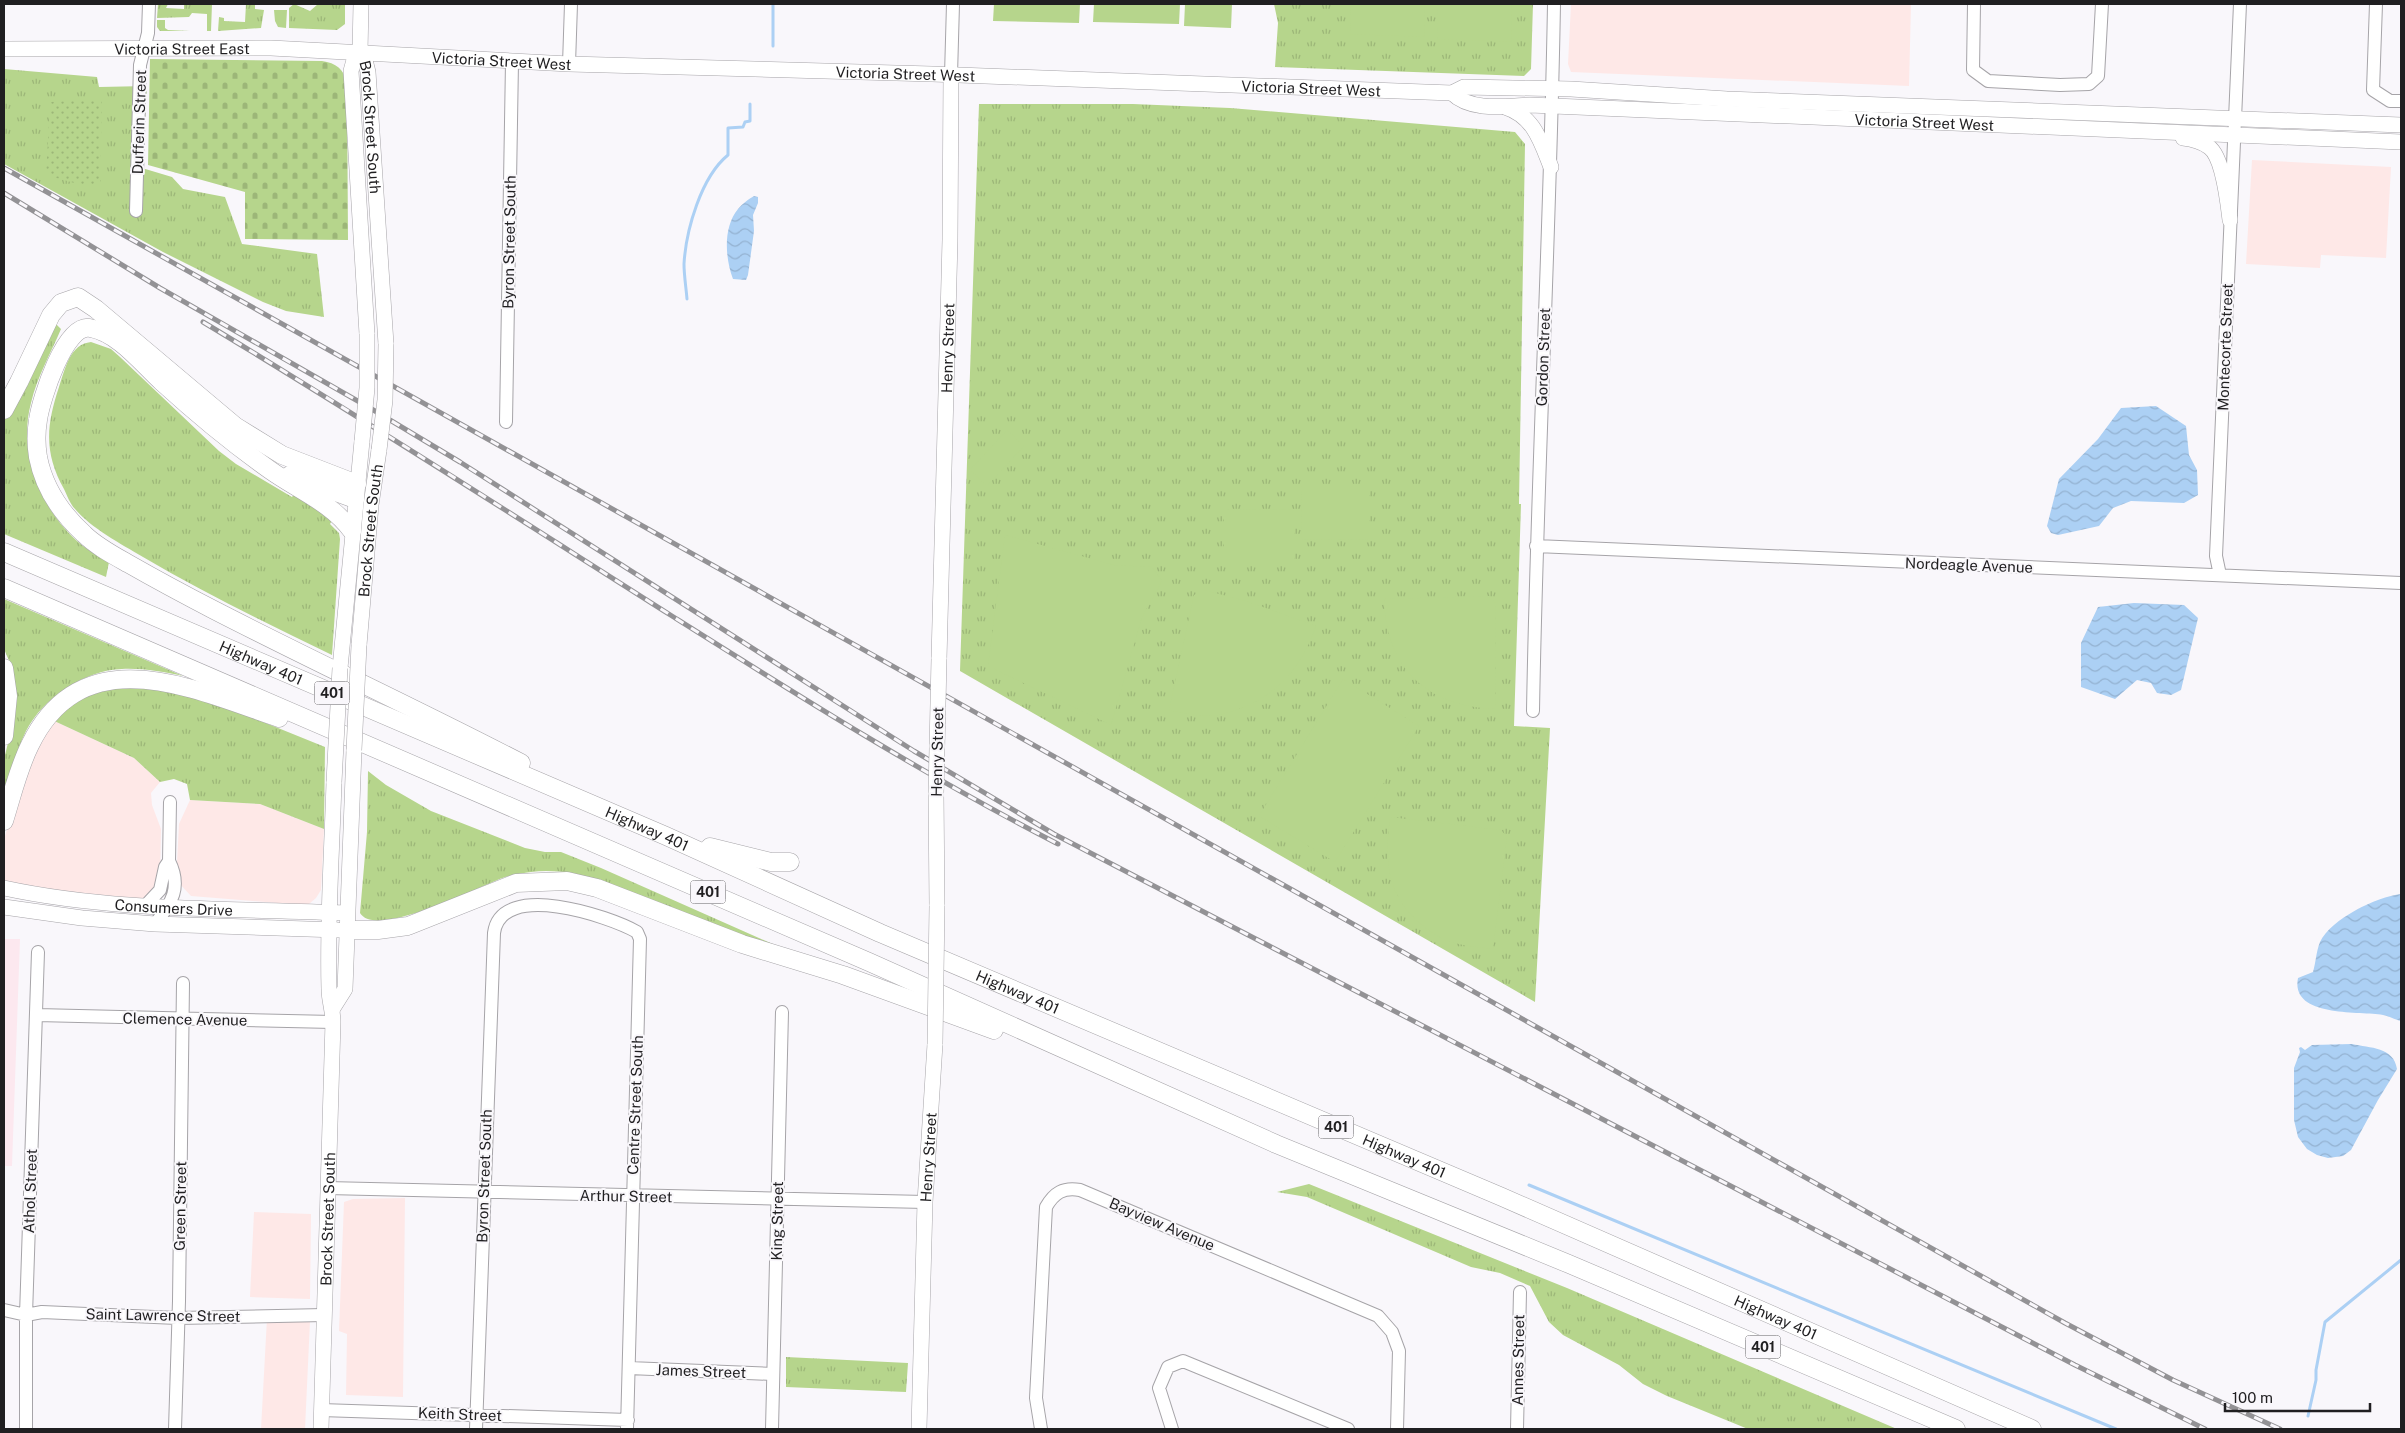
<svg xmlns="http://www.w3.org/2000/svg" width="2405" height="1433" viewBox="0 0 2405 1433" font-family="'Public Sans',sans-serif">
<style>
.commercial{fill:#fee8e7}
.education{fill:#fce8ef}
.grass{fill:url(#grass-tufts)}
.cemetery{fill:url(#cemetery-stones)}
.garden{fill:url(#garden-dots)}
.pitch{fill:#b6d58c}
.water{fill:url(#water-waves)}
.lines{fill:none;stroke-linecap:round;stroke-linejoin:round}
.stream{stroke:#acd0f4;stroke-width:3}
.minor-casing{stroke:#a6a4a8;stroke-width:14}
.major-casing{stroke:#a6a4a8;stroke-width:16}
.highway-casing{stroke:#a6a4a8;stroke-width:19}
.minor{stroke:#fff;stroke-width:12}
.major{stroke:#fff;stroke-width:15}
.highway{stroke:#fff;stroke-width:18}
.rail-casing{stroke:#939295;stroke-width:5}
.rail{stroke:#f9f7fb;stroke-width:3;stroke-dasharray:9;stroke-linecap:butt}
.major-bridge-casing{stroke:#a6a4a8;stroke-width:16;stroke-linecap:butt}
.major-bridge{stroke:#fff;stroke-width:15}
.labels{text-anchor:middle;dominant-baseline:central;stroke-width:4;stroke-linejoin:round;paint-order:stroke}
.shield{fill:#f9f7fb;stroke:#616062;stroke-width:1}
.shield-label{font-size:14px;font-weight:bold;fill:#201f21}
.street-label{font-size:15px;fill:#201f21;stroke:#f9f7fb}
</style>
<defs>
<pattern id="grass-tufts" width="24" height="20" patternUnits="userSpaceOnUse" patternTransform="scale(1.25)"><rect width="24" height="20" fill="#b6d58c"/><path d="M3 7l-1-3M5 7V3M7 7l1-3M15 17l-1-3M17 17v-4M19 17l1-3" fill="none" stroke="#9cb678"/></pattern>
<pattern id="cemetery-stones" width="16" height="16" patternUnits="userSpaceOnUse" patternTransform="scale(1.25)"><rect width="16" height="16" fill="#b6d58c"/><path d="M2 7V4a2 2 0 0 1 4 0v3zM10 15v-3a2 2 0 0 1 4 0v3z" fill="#9cb678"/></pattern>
<pattern id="garden-dots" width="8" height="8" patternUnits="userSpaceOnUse" patternTransform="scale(1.25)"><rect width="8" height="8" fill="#b6d58c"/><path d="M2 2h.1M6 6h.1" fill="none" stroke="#9cb678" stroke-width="1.8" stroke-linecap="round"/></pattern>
<pattern id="water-waves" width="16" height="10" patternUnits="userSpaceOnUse" patternTransform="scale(1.25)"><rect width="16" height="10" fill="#acd0f4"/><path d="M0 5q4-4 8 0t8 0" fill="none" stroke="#94b2d1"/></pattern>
</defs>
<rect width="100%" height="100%" fill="#f9f7fb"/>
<path class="commercial" d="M1571 4H1911L1909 86 1571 72 1568 64Z
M2252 160 2391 167 2386 258 2321 255 2320 268 2246 264Z
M50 719 134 758 160 782 151 793 152 805 161 829 160 880 148 896 142 899H103L4 881V839L32 752Z
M190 800 260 804 324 829 321 890 316 898 309 904 302 905 191 896 178 882 177 862 179 824Z
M405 1198 403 1397 346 1395 347 1334 339 1331 344 1202 353 1199Z
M254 1212 311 1214 310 1299 250 1297Z
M267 1318 310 1321 305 1429H261Z"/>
<path class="education" d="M4 939H20L12 1166H4Z"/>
<path class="grass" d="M158 4H168L166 8 184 9V4H212L211 31H207V14L192 13 189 17 157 18Z
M246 4H255V9L264 10 261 28 218 31 219 17 224 18V21L245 22Z
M294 4 310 11 318 4H345V24L337 30 289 28V8Z
M1274 4H1533L1531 69 1524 76 1275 67 1278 23Z
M274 10H287L286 28 278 27 275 21Z
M157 20H165V28L168 30 190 31H160L157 27Z
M4 69 97 77 99 87 147 86 142 168 172 177 183 189 225 197 242 244 317 254 324 317 286 311 263 302 163 252 4 164Z
M979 104H1133L1230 108 1515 132 1525 144 1519 504H1521L1514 726 1550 728 1535 1002 960 671Z
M54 322 61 329C51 353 37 377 31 403 17 455 42 513 83 546 91 552 100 557 109 562L106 577 4 534V419Z
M91 342 111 349 120 357 219 451 236 464 292 497 295 493 333 519 330 524 339 533 340 539 332 655C268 624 204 593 143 557 121 544 91 528 75 509 70 504 67 495 64 489 44 453 46 426 59 387 65 369 70 344 91 342Z
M4 599 183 676C164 672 142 668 122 669 85 670 43 698 26 731 16 751 11 775 4 796V759L15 715 14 688 10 663 4 649Z
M136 683 209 700 325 747 324 829 260 804 190 800 187 784 174 779 160 782 134 758 50 719 74 702 104 686Z
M368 771 386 785 431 811 525 848 545 852H561L601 868 784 949C735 934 689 913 642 896 606 883 571 867 531 872 523 873 514 875 505 877 482 885 376 940 360 913L367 832Z
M1309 1184 1567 1288 1897 1429H1748L1667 1396 1643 1384 1619 1365 1563 1335 1549 1322 1530 1286 1500 1273 1471 1267 1307 1197 1277 1192Z
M786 1357 908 1363 906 1392 786 1387Z"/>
<path class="cemetery" d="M150 59 322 61C336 63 344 69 347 83L348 240 245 239V192L148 165Z"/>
<path class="garden" d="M102 99 100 184H78L46 175 50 102Z"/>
<path class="pitch" d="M994 4H1080L1079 23 993 21Z
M1094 4H1180L1179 24 1093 22Z
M1185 4H1232L1231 28 1184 26Z
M1351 4H1425L1424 37 1350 34Z
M1438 4H1512L1511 42 1437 39Z
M1007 430 1024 446 987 486 970 470Z
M1302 486H1369V540L1301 539Z
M1224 509 1294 510V564H1224Z
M1005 535 1114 565 1152 567 1162 581 1142 617 1111 725 988 666Z
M1204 590 1246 601 1316 626C1300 673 1269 704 1219 715 1203 718 1184 713 1169 710L1194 595Z
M1489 596 1496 604 1495 709C1426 706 1386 668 1384 599Z
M1343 679 1419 726 1335 862 1259 816Z
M1390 817 1501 830 1507 837 1493 949C1478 947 1462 946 1448 941 1438 937 1429 931 1422 925 1385 894 1385 860 1390 817Z"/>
<path class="water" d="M754 196 758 197V203L753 215 754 231 748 275 746 280 733 279C725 258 723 227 738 209 742 204 749 199 754 196Z
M2156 406 2186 426 2189 455 2197 470 2198 495 2184 503 2131 501 2113 508 2099 526 2058 535 2051 533 2047 526 2059 479 2098 439 2121 408Z
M2134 603 2184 605 2198 618 2181 690 2171 695 2157 693 2151 683 2137 680 2115 699 2081 687V643L2098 607Z
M2401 894V1021C2395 1020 2389 1016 2383 1015 2359 1011 2290 1018 2298 978L2313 972C2316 962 2316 952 2320 942 2331 919 2376 897 2401 894Z
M2352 1044C2370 1048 2394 1047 2397 1069L2378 1100 2351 1150 2343 1156 2328 1158 2317 1155 2307 1149 2298 1137 2294 1120V1068L2300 1052 2299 1048 2301 1047 2305 1050 2312 1045Z"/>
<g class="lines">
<path class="stream" d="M773 4V46
M687 299C686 287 684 275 684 264 686 230 701 177 728 155V128L743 127 745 122 750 121V104
M1529 1185 2116 1429
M2308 1416 2316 1380V1370L2325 1322 2401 1260"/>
<g class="minor-casing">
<path id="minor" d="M1974 4 1973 70 1988 81 2060 85 2089 84 2098 76 2102 4
M2376 4 2373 90 2390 101H2401
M569 64 571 4
M951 75 953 4
M136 211 140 65 148 33 149 4
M506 422 512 62
M1536 546 2401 583
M2220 575 2216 556 2240 4
M1533 711C1537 475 1550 239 1554 4
M146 905 160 890 165 867 169 861 170 802
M155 924C172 903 182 887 169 861
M37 1015 333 1022
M327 1188 925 1202
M4 1310 26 1315 42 1312 177 1318 324 1315
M629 1368 773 1374
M321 1410 628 1420
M26 1429V1315L38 952
M175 1429 179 1301 183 983
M476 1429 494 933C501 880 609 916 637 932L640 939 627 1429
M772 1429 782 1012
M1041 1429 1036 1398 1046 1207C1054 1193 1063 1187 1080 1190L1378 1316 1392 1332 1399 1351 1397 1429
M1172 1429 1159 1388 1168 1367 1183 1361 1348 1429
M1517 1429 1520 1292"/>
</g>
<g class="major-casing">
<g id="major">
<path id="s1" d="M361 4 360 52 365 60 368 72 386 344"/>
<path id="s2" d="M4 49 271 48 569 64 932 74 1452 93 1464 87 1571 89 1727 99 2401 125"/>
<path d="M360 52 354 60 351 71 367 334"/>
<path id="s3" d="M1452 93C1471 112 1506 106 1530 105L2401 142"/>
<path d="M1505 107C1534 116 1541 142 1551 167"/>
<path d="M2183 138C2192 139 2201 141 2209 147 2223 157 2228 203 2230 220"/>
<path id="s4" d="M359 645 371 505 379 450"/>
<path id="s5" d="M939 659 950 240 951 75"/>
<path d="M340 668 362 441"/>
<path d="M936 793 937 906"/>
<path id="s6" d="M4 888C115 912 233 908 346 913"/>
<path d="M4 907 82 918 155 924 338 930"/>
<path d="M333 1008 345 989 354 750"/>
<path id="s7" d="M321 1429 333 1022C333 1011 329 1000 329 989 327 920 332 851 334 782"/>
<path id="s8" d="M919 1429 925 1202 935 1044"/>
</g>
</g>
<g class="highway-casing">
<g id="highway">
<path d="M4 410 19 382 51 315 61 303 78 297 96 309 235 426 282 455 357 484"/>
<path d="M290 475 355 499"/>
<path d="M352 531C332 503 298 490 270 470 232 443 197 414 162 382 142 364 119 333 90 328 65 323 41 399 38 420 36 432 36 445 38 457 44 488 61 513 84 534 96 546 113 555 129 564 157 580 185 595 214 610 315 662 419 710 521 763"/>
<path id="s9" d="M4 552 666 836 880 933 1502 1197 2032 1429"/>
<path d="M4 588 869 962 1276 1144 1569 1264 1956 1429"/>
<path d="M4 668 8 696 4 736"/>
<path d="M4 821C12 796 18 769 30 745 83 636 194 689 279 718"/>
<path d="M710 847 771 862H790"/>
<path d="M346 930H378L408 926 516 883 567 881 597 888 742 944 843 975 994 1030"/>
</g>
</g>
<use href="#minor" class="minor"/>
<use href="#major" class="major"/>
<use href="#highway" class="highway"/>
<g class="rail-casing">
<path id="rail" d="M4 168 2065 1323 2173 1380 2280 1429
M4 193 160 288 370 408 460 462 914 751 1054 834 2075 1365 2205 1429
M203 322C361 417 516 517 672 616 799 696 924 775 1058 844"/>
</g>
<use href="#rail" class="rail"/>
<g class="major-bridge-casing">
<path id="major-bridge" d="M362 441 367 388V334
M379 450 385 400 386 344
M354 750 359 645
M334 782 340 668
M936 793 939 659
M935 1044 937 906"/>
</g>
<use href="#major-bridge" class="major-bridge"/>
</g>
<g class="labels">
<g class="shield">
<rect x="314.5" y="681.5" width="35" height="23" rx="4"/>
<rect x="690.5" y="880.5" width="35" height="23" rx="4"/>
<rect x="1318.5" y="1115.5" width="35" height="23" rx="4"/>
<rect x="1745.5" y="1335.5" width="35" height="23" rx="4"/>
</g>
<g class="shield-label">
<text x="332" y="693">401</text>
<text x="708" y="892">401</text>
<text x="1336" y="1127">401</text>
<text x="1763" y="1347">401</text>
</g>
<g class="street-label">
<text stroke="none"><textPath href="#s2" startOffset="178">Victoria Street East</textPath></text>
<text stroke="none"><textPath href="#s2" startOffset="498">Victoria Street West</textPath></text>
<text stroke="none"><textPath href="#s2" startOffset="902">Victoria Street West</textPath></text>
<text stroke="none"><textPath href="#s2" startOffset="1308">Victoria Street West</textPath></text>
<text stroke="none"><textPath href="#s3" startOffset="476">Victoria Street West</textPath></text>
<text transform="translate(139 122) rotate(-88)">Dufferin Street</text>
<text stroke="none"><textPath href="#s1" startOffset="125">Brock Street South</textPath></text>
<text transform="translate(509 242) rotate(-89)">Byron Street South</text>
<text stroke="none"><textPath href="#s5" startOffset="311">Henry Street</textPath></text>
<text transform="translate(2225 347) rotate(-88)">Montecorte Street</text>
<text transform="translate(1543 357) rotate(-88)">Gordon Street</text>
<text stroke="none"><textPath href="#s4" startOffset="115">Brock Street South</textPath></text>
<text transform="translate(1969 565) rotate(2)">Nordeagle Avenue</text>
<text stroke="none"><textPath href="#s9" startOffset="280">Highway 401</textPath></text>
<text transform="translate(937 752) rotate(-89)">Henry Street</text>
<text stroke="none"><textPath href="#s9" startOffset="700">Highway 401</textPath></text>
<text stroke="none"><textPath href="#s6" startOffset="171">Consumers Drive</textPath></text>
<text stroke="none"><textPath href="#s9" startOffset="1105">Highway 401</textPath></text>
<text transform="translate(185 1019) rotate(1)">Clemence Avenue</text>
<text transform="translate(635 1105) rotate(-88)">Centre Street South</text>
<text stroke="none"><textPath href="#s9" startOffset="1525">Highway 401</textPath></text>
<text stroke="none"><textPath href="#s8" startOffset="272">Henry Street</textPath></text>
<text transform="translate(484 1176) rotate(-88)">Byron Street South</text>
<text transform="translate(30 1191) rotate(-88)">Athol Street</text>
<text transform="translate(626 1196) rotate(1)">Arthur Street</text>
<text transform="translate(180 1206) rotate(-89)">Green Street</text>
<text stroke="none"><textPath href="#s7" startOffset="210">Brock Street South</textPath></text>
<text transform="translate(777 1221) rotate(-89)">King Street</text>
<text transform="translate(1162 1224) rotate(23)">Bayview Avenue</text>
<text transform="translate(163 1315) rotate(1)">Saint Lawrence Street</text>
<text stroke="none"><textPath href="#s9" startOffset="1930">Highway 401</textPath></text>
<text transform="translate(1518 1360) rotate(-89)">Annes Street</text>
<text transform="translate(701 1371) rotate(2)">James Street</text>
<text transform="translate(460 1414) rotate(2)">Keith Street</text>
</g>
</g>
<rect width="2405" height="1433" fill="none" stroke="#201f21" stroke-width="10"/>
<path d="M2225 1403v8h145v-8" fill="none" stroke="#201f21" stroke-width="2.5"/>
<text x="2232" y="1403" font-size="15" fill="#201f21" stroke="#f9f7fb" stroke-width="4" paint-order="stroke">100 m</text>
</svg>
